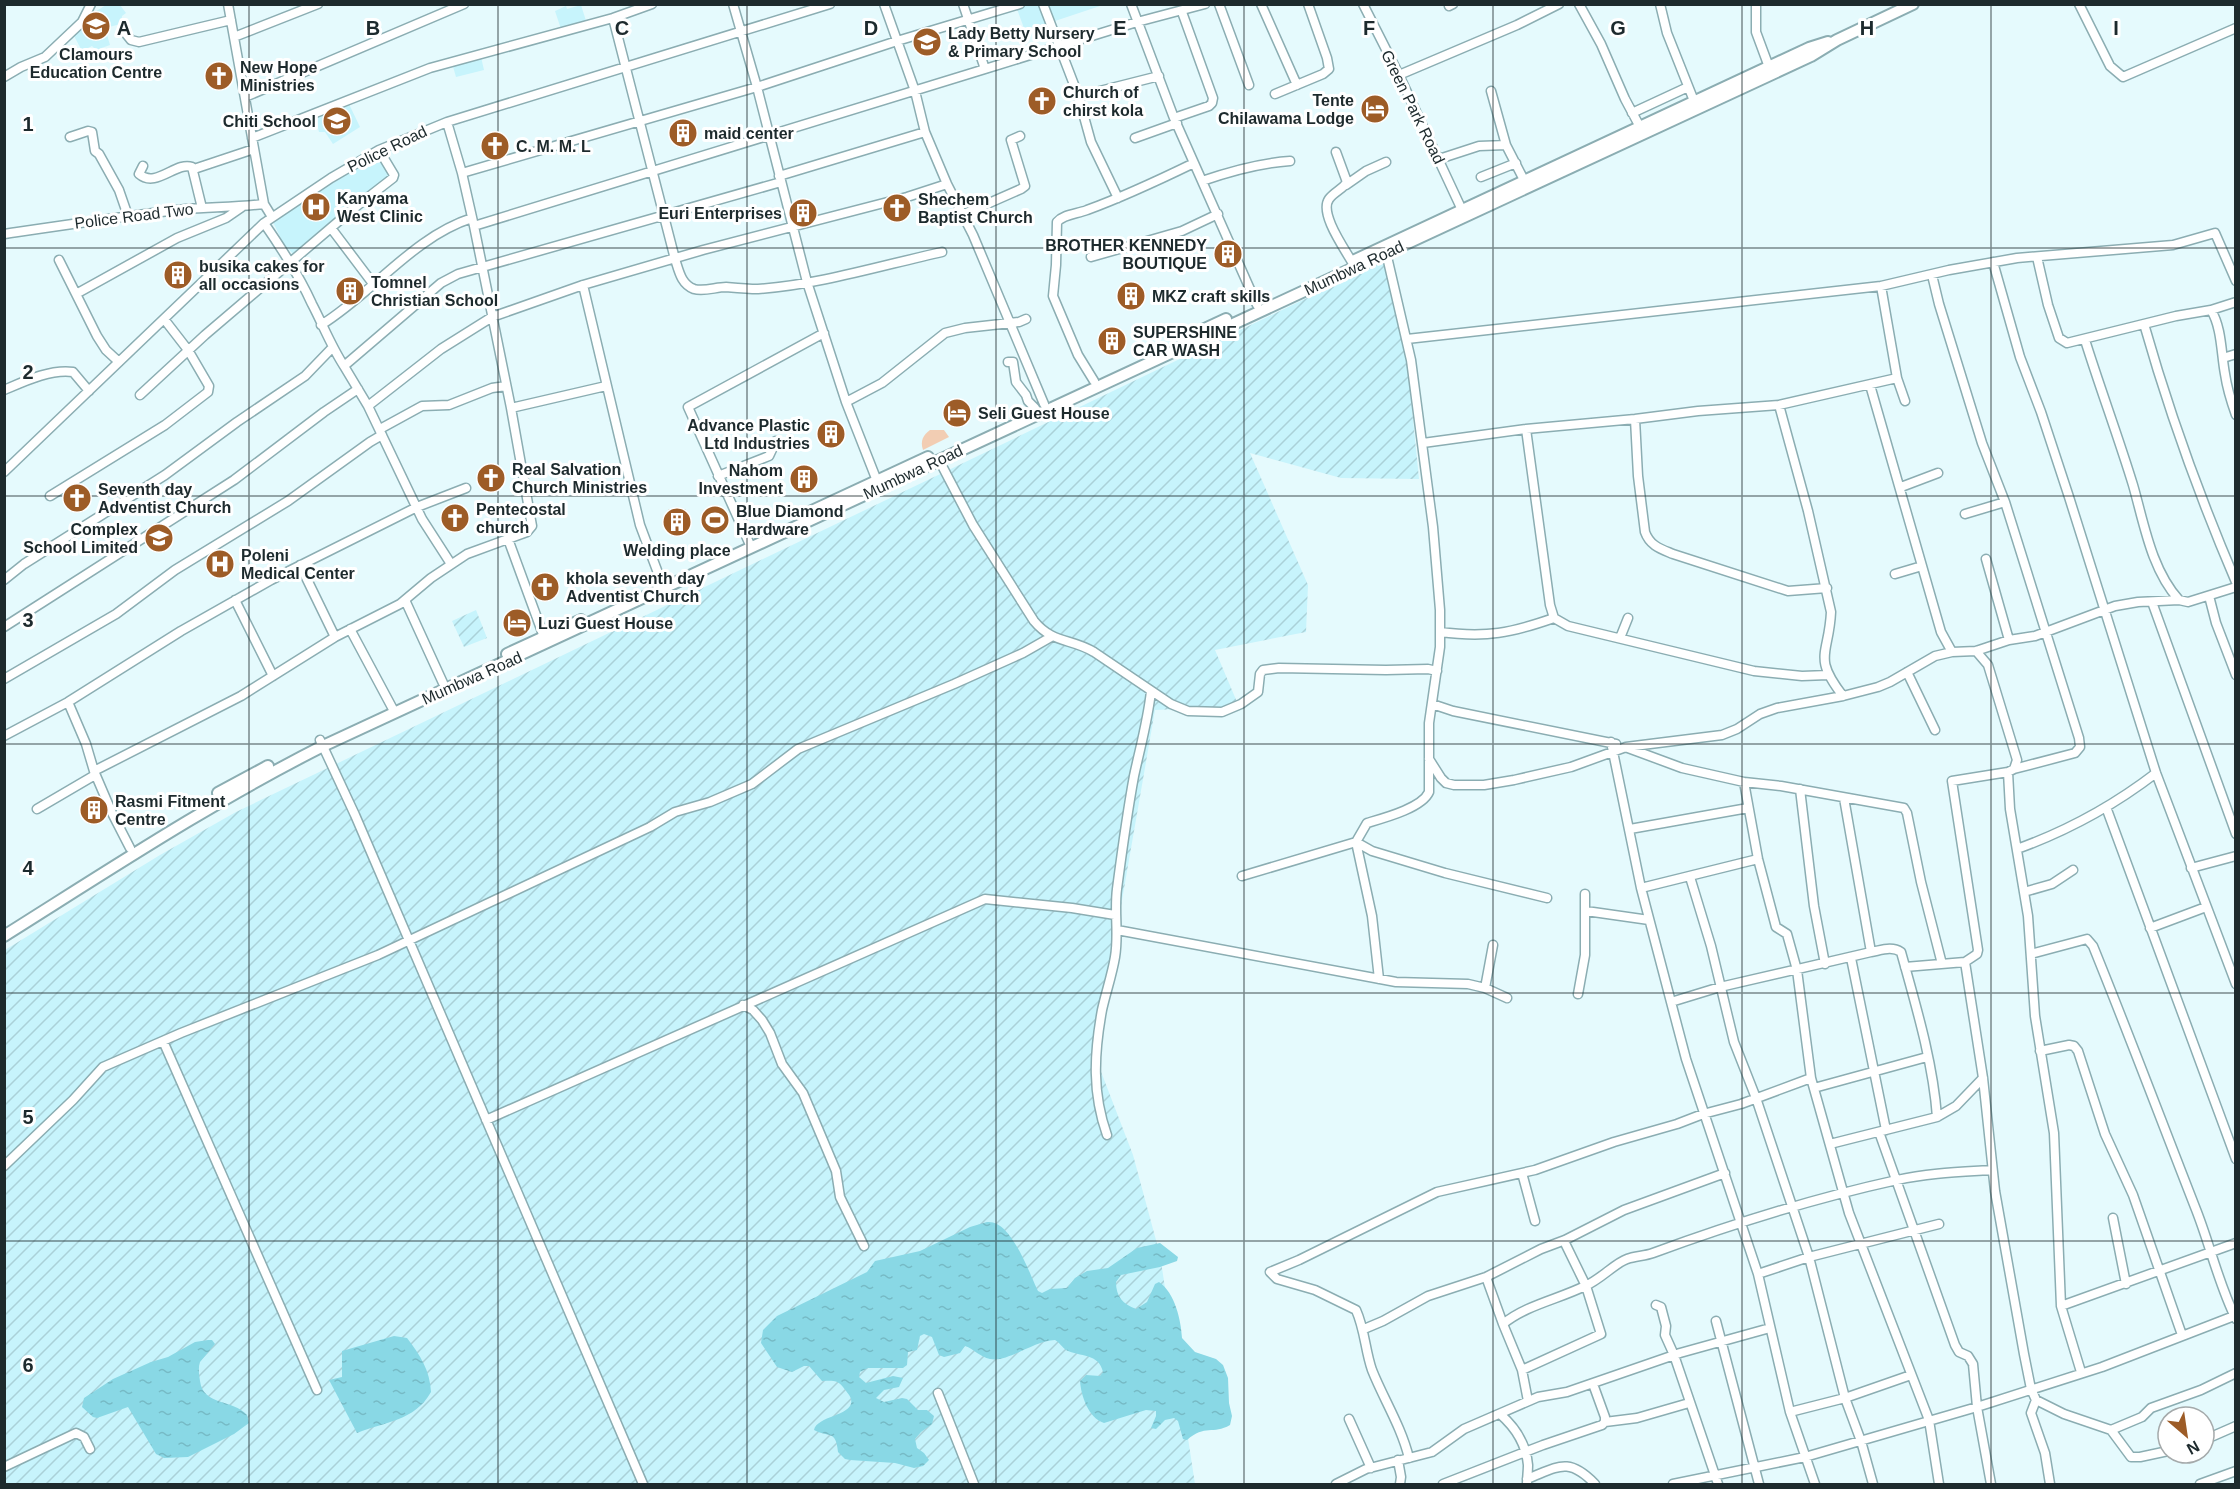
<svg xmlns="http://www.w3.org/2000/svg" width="2240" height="1489" viewBox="0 0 2240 1489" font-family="Helvetica,sans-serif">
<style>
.built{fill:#c7f4fc}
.industrial{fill:url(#industrial-furrows)}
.park{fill:#f2cdb3}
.water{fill:url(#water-ripples)}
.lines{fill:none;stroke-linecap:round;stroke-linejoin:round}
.minor-casing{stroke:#8badb2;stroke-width:11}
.major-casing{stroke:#8badb2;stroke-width:14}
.minor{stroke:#fff;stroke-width:8}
.major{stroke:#fff;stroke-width:10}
.grid{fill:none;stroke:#1d2a2d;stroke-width:1.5;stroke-opacity:0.55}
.labels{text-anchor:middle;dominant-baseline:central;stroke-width:6;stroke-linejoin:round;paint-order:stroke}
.poi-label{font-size:16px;font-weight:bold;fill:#1d2a2d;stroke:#fff;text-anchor:start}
.street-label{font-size:16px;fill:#1d2a2d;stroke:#fff}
.grid-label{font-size:20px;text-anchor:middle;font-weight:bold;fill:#1d2a2d;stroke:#fff;stroke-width:6;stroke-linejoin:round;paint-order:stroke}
</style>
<defs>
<pattern id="industrial-furrows" width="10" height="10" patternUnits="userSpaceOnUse" patternTransform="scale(1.5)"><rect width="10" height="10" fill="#c7f4fc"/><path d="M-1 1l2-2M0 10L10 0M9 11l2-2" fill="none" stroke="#aad1d8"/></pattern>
<pattern id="water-ripples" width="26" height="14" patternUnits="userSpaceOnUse" patternTransform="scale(1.5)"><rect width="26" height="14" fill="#89d8e5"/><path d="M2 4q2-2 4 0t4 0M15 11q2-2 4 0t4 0" fill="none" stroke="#76bac5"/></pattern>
</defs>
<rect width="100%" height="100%" fill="#e5fafd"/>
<path class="built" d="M1030 4H1099L1100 6 1025 31 1017 9Z
M106 5H120L126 13 122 16 121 24 105 28 110 45 96 50 92 46 82 51 73 34 87 17Z
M581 5 587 24 562 32 555 11 566 6 567 9Z
M481 57 484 70 456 77 452 63Z
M348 102 360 127 333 144 325 132H319L315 114Z
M381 155 393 174 294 255 283 243 273 222 288 209Z"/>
<path class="industrial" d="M1386 260 1408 369 1419 479 1341 478 1250 453 1308 585 1306 632 1215 650 1237 702 1225 707 1155 710 1095 1056 1133 1155 1160 1255 1195 1484H5V950L160 855 236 812Z
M476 610 487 638 464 647 452 621Z"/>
<path class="park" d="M930 430H944L949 437 923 450C920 441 923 435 930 430Z"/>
<path class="water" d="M987 1222C1011 1219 1029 1273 1038 1291L1042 1293 1050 1289 1067 1288 1075 1278 1087 1271 1108 1268 1137 1248 1160 1243 1178 1257 1177 1261 1160 1267 1121 1275 1116 1282C1116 1297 1123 1304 1136 1309L1147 1302 1155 1284 1159 1282C1175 1293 1181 1320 1182 1338L1195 1352 1216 1359 1223 1365 1228 1378 1229 1403 1232 1416 1230 1425C1213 1435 1205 1424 1187 1440L1183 1439 1178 1421 1174 1418 1165 1420 1156 1429 1151 1428 1156 1416V1411L1146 1410 1104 1423C1088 1418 1081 1395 1080 1381L1086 1375 1100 1376 1103 1372C1099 1353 1080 1357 1066 1350 1062 1347 1059 1342 1055 1340 1033 1341 1007 1363 990 1359 980 1357 974 1349 965 1346L960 1353 944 1357 939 1355 932 1337 924 1334 920 1336 917 1350 908 1352 907 1365 903 1368H868L860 1372 859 1377 866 1383 893 1376 903 1378 899 1387 884 1390 876 1398 884 1402 902 1398 907 1399 918 1410H927L934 1416 932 1424 921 1432 915 1439 917 1448 924 1453 929 1460 923 1466 914 1468 895 1463 850 1460 845 1459 838 1452C836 1429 828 1438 814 1430 817 1415 855 1416 851 1399 850 1395 845 1390 843 1387 837 1379 830 1381 822 1381L809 1366H804L792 1372 777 1367 761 1343 763 1330 777 1316 867 1272 875 1261 920 1251 970 1227Z
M394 1336 407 1338C420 1355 430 1370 431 1392 415 1421 384 1422 357 1433L329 1380 342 1377V1351Z
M208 1340H212L215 1344 200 1362C198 1368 199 1374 200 1381 203 1406 233 1399 247 1415L249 1423 234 1434 188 1457 164 1458 156 1454 128 1407 97 1418 93 1417 82 1407 84 1398 113 1379 151 1362 168 1357 195 1342Z"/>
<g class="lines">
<g class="minor-casing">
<path id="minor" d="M228 4 264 204 272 217
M733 4 757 87 807 282 846 402 879 486
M884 4 915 91 925 132 947 184 973 235 1044 404
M1043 4 1078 95 1088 94 1159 76
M1219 4 1249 85
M1261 4 1297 85
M1363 4 1399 75 1462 210
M1579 4 1601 44 1625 99 1640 127
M1660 4 1667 33 1696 106
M1756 4V32L1769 67
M2079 4 2110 66 2123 77 2236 28
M1449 6 1453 4
M613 18 675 259C679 271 681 284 694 289 704 292 716 287 726 287 737 288 747 289 758 289 818 285 883 265 942 252
M123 30 131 40 139 42 231 20
M234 37 318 4
M985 69 1137 22 1205 4
M1399 75 1517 25 1559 4
M4 77 21 67 45 57 82 22 91 4
M1491 91 1506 145 1526 184
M1275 94 1323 74 1329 69 1327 58 1308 4
M1078 95 1091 142 1118 198
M245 97 464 4
M1632 113 1688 87
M1174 118 1209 106 1212 103 1213 98 1182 12
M70 137 88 131 92 132 95 151 99 154 119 190 128 216
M252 138 430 68 613 18 652 4
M1135 138 1177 123
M1336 152 1347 182C1343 189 1334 192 1329 199 1319 213 1344 248 1352 262
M1439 159 1479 146 1506 145
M1194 163 1257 305
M143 166 139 174C156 189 176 161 192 167L202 208
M194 169 254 149
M462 173 757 87 897 41 1020 4
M779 176 925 132
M1481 177 1516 163
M1202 181C1231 171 1259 163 1290 161
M1346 185 1366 171 1386 162
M962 215 1021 189 1025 186 1011 140 1020 136
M264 223C282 249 299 275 312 304 323 325 331 346 344 366L441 283 458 274 781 182
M474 226 985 69 963 4
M331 228 374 285
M4 234C65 225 125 216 186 209 212 207 238 207 264 204
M1091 257 1182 231 1218 214
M2037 257 2048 305 2059 338 2067 343 2176 316 2211 310C2222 328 2221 353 2225 374 2227 388 2231 401 2236 415
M59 260 97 336 106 350 119 362
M1993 262 2020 357 2041 412 2069 497 2156 773 2236 984
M1932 275 1939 304 1982 443 2005 502 2079 738 2080 747 2075 753 2014 769
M583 285 640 525 664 589
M1881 286 1897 378 1905 401
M76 294 177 238 226 218 242 207
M2211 310 2236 302
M2144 324C2169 412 2200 498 2236 582
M321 325C373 293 413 237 472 218
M1407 339 1881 286 1949 270 2017 258 2173 245 2215 233 2236 281
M2085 340C2100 388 2118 436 2133 485 2144 523 2151 569 2179 600
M2223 358 2236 354
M1008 362H1013L1016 382 1026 395 1028 401 1035 408
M344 366 368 406 441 349 492 317 583 285 703 250 907 197 947 184
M1094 381 1078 355 1053 296 1056 265 1057 222C1064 214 1077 214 1087 210 1123 197 1159 180 1194 163L1174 118 1131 4
M1870 385 1941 632 1952 652
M4 390C25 381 50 369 73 372L89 391
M140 395 205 335 353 209 393 178 394 175 379 150
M846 402 882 383 945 333 965 328 1019 322 1026 319
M1779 405 1808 511 1831 612C1829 655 1812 656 1843 696
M368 406 422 519 451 564
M511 408 606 386
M1635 419 1638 476 1645 532C1650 546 1661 549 1673 554L1788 591 1827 588
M380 429 422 406 449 405 492 388 506 386
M1526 429 1550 605 1554 618 1568 626 1754 671 1802 676 1828 675
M1423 443 1526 429 1635 419 1698 411 1779 405 1897 378
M939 460 973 525 1034 621C1053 644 1071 638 1094 652L1171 704 1188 711 1222 712 1241 704 1258 692 1260 674 1263 670 1279 668 1386 670 1428 669 1437 671
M4 472 264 223 331 178 379 150 447 122 830 4
M718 476 769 456 776 441
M1901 487 1938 473
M50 496 165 425 208 392 209 386 188 350 164 319
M1965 514 2005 502
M508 539 544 637
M751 547 688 407 824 333
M1986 559 2009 640
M300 565 335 637
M1895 574 1922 566
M4 580 24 564 165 475 237 422 305 376 332 348
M2209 596 2216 623 2236 675
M235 600 273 676
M405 600 443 683
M2152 602 2236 834
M4 627 234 480 324 412 358 389
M350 629 395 713
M1440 632C1487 638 1511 633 1554 618
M1620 638 1628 618
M1976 651 1988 665 2017 760 2014 769 2008 772 2010 809 2028 916 2035 1016 2054 1133 2061 1306 2081 1372
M1907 672 1935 730
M4 679 116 614 175 570 288 501 370 442 382 435
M68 702 86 744 94 771
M1432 704 1453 711 1616 744
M4 736 68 702 181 631 271 580 417 507 466 488
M320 740 355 815 643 1484
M1611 742 1641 888 1686 1059 1758 1274 1790 1412 1815 1484
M1628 748 1682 768 1744 782 1781 786 1904 808 1907 813 1921 882 1942 964
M1429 759 1441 778 1446 783 1454 785H1484L1514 780 1571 767 1626 747 1722 735 1737 729 1760 714 1777 708 1843 696 1878 687 1890 682 1935 656 1952 652 1976 651 2009 640 2035 636 2115 606 2138 602 2179 600 2188 602 2236 587
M1744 782 1758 859 1776 927 1787 934 1797 970 1811 1078 1849 1213 1929 1420 1939 1484
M1800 789 1814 906 1825 964
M1844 798 1871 952
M2106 807 2236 1159
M37 809 95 775
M1630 829 1748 808
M130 848 112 813 94 771 241 696 335 637 400 604 431 578 467 554 527 532 532 526 511 408 474 226 462 173 447 122
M2017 849C2067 831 2113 806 2156 773
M2191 868 2236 856
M1242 876 1356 842 1372 851 1445 873 1547 898
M1690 877 1711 946 1734 1042 1756 1098 1809 1257 1845 1398 1861 1441 1873 1484
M1641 888 1758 859
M2024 892 2052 884 2073 870
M1586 911 1649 920
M2150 928 2206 907
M1117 930 1396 982 1468 984 1485 988 1507 998
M2031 954 2087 939 2093 946C2128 1032 2161 1120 2195 1207 2210 1244 2218 1283 2236 1319
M1851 958 1886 1130
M1965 962 1983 1078 1995 1191 2024 1354 2031 1389 2036 1400 2031 1413 2045 1453 2050 1484
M1905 967 1965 962 1977 954 1978 950 1952 781 2008 772
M1379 979 1372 916 1356 842 1367 823C1384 818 1422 808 1429 792V723L1440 647V610L1433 527 1411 360 1385 248
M1485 988 1493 945
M1578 994 1585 955V894
M1671 1002 1720 987 1871 952C1882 950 1892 946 1901 952 1916 1006 1933 1062 1937 1117
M743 1005 753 1010 762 1020 770 1033 782 1064 803 1093 836 1171 840 1197 864 1246
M163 1041 317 1390
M2040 1051 2069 1045 2074 1046 2078 1051 2105 1134 2133 1195 2182 1335
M1814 1088 1927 1057
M486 1120 985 899 1072 908 1115 915
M1879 1132 1955 1345 1959 1352 1968 1356 1973 1364 1977 1407 1991 1484
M1107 1135C1092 1093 1094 1054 1102 1010 1106 992 1112 975 1115 957 1119 934 1114 912 1117 889 1122 851 1127 814 1134 776 1140 748 1148 720 1151 691
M1830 1144 1937 1117 1956 1106 1983 1078
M4 1166 73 1100 103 1067 181 1033 378 955 650 827 675 812 710 802 752 784 798 749 954 684 1023 653 1051 637
M1522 1173 1535 1221
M2113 1218 2126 1284
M1758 1274 1809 1257 1939 1224
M1486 1277 1503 1324
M1656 1305 1661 1307 1666 1326 1665 1335 1674 1355 1718 1484
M2061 1306 2236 1243
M1716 1321 1759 1484
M1364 1329 1383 1321 1428 1296 1486 1277 1541 1249 1565 1240 1624 1210 1725 1173
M1522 1370 1601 1334 1586 1286 1564 1241
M938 1393 974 1484
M2036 1400 2064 1414 2111 1430 2131 1457H2140L2168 1451
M1528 1401 1522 1370 1503 1324C1526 1305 1559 1299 1585 1286 1600 1280 1615 1263 1627 1259 1635 1256 1645 1256 1653 1253 1732 1224 1815 1198 1897 1180 1928 1173 1960 1172 1992 1170
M1790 1412 1845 1398 1911 1375
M1500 1414C1515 1427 1526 1443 1528 1465 1528 1471 1527 1478 1527 1484
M1349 1419 1371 1468
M1605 1422 1637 1418 1689 1403
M2111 1430 2142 1417 2151 1408 2201 1390 2236 1373
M2204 1440 2236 1426
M1409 1458C1401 1426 1384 1400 1372 1370 1365 1350 1365 1330 1356 1310L1315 1290 1277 1279 1270 1272 1299 1260 1437 1192 1535 1170 1614 1142 1677 1124 1703 1114 1741 1104 1811 1078
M1398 1460 1401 1477 1400 1484
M4 1467 76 1433 84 1437 90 1449
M1527 1479C1558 1467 1568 1456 1595 1484
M1336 1484 1366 1469 1432 1452 1464 1429 1538 1397 1567 1392 1680 1353 1770 1328
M1443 1484 1543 1445 1602 1425 1605 1422V1417L1593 1384
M1673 1484 1805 1457 1977 1407 2102 1367 2234 1316
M2200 1484 2236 1471"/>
</g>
<g class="major-casing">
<path id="major" d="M1355 260 1809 48 1828 42
M1183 339 1226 319
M801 516 928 457
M507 654 581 620
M218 793 268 766
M4 936C109 870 212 802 323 746L1811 56 1837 40 1913 4"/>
</g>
<use href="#minor" class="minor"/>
<use href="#major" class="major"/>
</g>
<path class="grid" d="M249 4V1484M498 4V1484M747 4V1484M996 4V1484M1244 4V1484M1493 4V1484M1742 4V1484M1991 4V1484M4 248H2236M4 496H2236M4 744H2236M4 993H2236M4 1241H2236"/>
<defs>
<g id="school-disc" transform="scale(1.5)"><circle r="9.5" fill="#9d5c27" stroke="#fff"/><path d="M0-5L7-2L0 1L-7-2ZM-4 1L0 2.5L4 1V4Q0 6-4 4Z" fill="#fff"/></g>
<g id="church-disc" transform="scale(1.5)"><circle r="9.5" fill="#9d5c27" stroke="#fff"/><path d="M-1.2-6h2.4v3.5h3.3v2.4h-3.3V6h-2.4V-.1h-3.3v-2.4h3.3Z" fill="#fff"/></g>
<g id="hotel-disc" transform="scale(1.5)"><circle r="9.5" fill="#9d5c27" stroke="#fff"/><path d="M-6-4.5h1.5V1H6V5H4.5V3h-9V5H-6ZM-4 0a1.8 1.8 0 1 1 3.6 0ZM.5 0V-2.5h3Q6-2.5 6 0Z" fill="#fff"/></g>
<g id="building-disc" transform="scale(1.5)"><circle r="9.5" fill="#9d5c27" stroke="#fff"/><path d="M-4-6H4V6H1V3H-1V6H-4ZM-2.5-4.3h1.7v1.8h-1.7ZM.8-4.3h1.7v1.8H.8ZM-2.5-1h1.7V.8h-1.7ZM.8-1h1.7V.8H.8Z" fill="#fff"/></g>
<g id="hospital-disc" transform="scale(1.5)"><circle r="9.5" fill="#9d5c27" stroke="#fff"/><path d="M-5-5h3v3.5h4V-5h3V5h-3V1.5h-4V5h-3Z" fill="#fff"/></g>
<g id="stadium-disc" transform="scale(1.5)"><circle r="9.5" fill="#9d5c27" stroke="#fff"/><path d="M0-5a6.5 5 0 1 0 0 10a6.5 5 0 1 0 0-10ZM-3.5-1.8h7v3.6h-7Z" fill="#fff"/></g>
</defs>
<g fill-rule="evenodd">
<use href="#school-disc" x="96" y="26"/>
<use href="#school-disc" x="927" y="42"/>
<use href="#church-disc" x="219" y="76"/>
<use href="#church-disc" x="1042" y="101"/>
<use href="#hotel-disc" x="1375" y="109"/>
<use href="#school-disc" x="337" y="121"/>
<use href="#building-disc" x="683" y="133"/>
<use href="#church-disc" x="495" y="146"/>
<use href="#hospital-disc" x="316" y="207"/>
<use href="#church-disc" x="897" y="208"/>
<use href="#building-disc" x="803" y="213"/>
<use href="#building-disc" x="1228" y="254"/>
<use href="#building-disc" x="178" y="275"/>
<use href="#building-disc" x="350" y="291"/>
<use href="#building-disc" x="1131" y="296"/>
<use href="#building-disc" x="1112" y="341"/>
<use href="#hotel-disc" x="957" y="413"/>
<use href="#building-disc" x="831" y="434"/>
<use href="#church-disc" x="491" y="478"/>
<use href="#building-disc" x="804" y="479"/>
<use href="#church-disc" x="77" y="498"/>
<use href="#church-disc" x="455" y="518"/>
<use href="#stadium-disc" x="715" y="520"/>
<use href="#building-disc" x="677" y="522"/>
<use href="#school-disc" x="159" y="538"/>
<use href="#hospital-disc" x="220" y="564"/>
<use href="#church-disc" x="545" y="587"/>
<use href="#hotel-disc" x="517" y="623"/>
<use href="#building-disc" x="94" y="810"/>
</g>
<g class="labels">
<g class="poi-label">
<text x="948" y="33">Lady Betty Nursery<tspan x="948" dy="18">&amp; Primary School</tspan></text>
<text x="96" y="54" text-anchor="middle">Clamours<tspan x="96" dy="18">Education Centre</tspan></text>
<text x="240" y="67">New Hope<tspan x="240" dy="18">Ministries</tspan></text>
<text x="1063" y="92">Church of<tspan x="1063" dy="18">chirst kola</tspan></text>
<text x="1354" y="100" text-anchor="end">Tente<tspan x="1354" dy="18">Chilawama Lodge</tspan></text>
<text x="316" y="121" text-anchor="end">Chiti School</text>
<text x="704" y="133">maid center</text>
<text x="516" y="146">C. M. M. L</text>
<text x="337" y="198">Kanyama<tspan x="337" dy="18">West Clinic</tspan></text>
<text x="918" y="199">Shechem<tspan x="918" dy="18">Baptist Church</tspan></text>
<text x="782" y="213" text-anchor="end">Euri Enterprises</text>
<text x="1207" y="245" text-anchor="end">BROTHER KENNEDY<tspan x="1207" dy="18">BOUTIQUE</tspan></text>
<text x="199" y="266">busika cakes for<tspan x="199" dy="18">all occasions</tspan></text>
<text x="371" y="282">Tomnel<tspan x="371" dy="18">Christian School</tspan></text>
<text x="1152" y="296">MKZ craft skills</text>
<text x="1133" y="332">SUPERSHINE<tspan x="1133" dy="18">CAR WASH</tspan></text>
<text x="978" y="413">Seli Guest House</text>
<text x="810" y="425" text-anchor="end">Advance Plastic<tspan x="810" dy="18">Ltd Industries</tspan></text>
<text x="512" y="469">Real Salvation<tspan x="512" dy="18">Church Ministries</tspan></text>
<text x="783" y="470" text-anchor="end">Nahom<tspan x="783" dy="18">Investment</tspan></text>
<text x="98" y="489">Seventh day<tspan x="98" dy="18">Adventist Church</tspan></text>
<text x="476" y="509">Pentecostal<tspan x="476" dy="18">church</tspan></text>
<text x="736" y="511">Blue Diamond<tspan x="736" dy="18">Hardware</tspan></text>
<text x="138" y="529" text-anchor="end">Complex<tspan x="138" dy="18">School Limited</tspan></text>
<text x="677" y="550" text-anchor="middle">Welding place</text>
<text x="241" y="555">Poleni<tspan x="241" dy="18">Medical Center</tspan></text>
<text x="566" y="578">khola seventh day<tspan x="566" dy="18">Adventist Church</tspan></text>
<text x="538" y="623">Luzi Guest House</text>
<text x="115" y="801">Rasmi Fitment<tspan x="115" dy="18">Centre</tspan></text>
</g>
<g class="street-label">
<text transform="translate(1413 107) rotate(64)">Green Park Road</text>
<text transform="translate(387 149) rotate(-26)">Police Road</text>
<text transform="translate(134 216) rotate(-7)">Police Road Two</text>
<text transform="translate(1354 268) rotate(-25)">Mumbwa Road</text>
<text transform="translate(913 472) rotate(-25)">Mumbwa Road</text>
<text transform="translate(472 678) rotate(-24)">Mumbwa Road</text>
</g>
</g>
<g class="grid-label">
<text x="124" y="35">A</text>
<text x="373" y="35">B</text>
<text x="622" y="35">C</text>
<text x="871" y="35">D</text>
<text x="1120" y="35">E</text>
<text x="1369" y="35">F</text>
<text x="1618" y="35">G</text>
<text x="1867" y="35">H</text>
<text x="2116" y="35">I</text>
<text x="28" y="131">1</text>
<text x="28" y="379">2</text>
<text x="28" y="627">3</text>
<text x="28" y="875">4</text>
<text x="28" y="1124">5</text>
<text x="28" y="1372">6</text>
</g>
<rect width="2240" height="1489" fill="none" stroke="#1d2a2d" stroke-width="12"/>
<g transform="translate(2186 1435) rotate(151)"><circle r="28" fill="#ffffff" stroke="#a5aaab" stroke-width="1.5"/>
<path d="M0-4.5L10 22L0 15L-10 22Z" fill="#9d5c27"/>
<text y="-9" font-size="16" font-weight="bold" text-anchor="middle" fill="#1d2a2d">N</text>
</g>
</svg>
